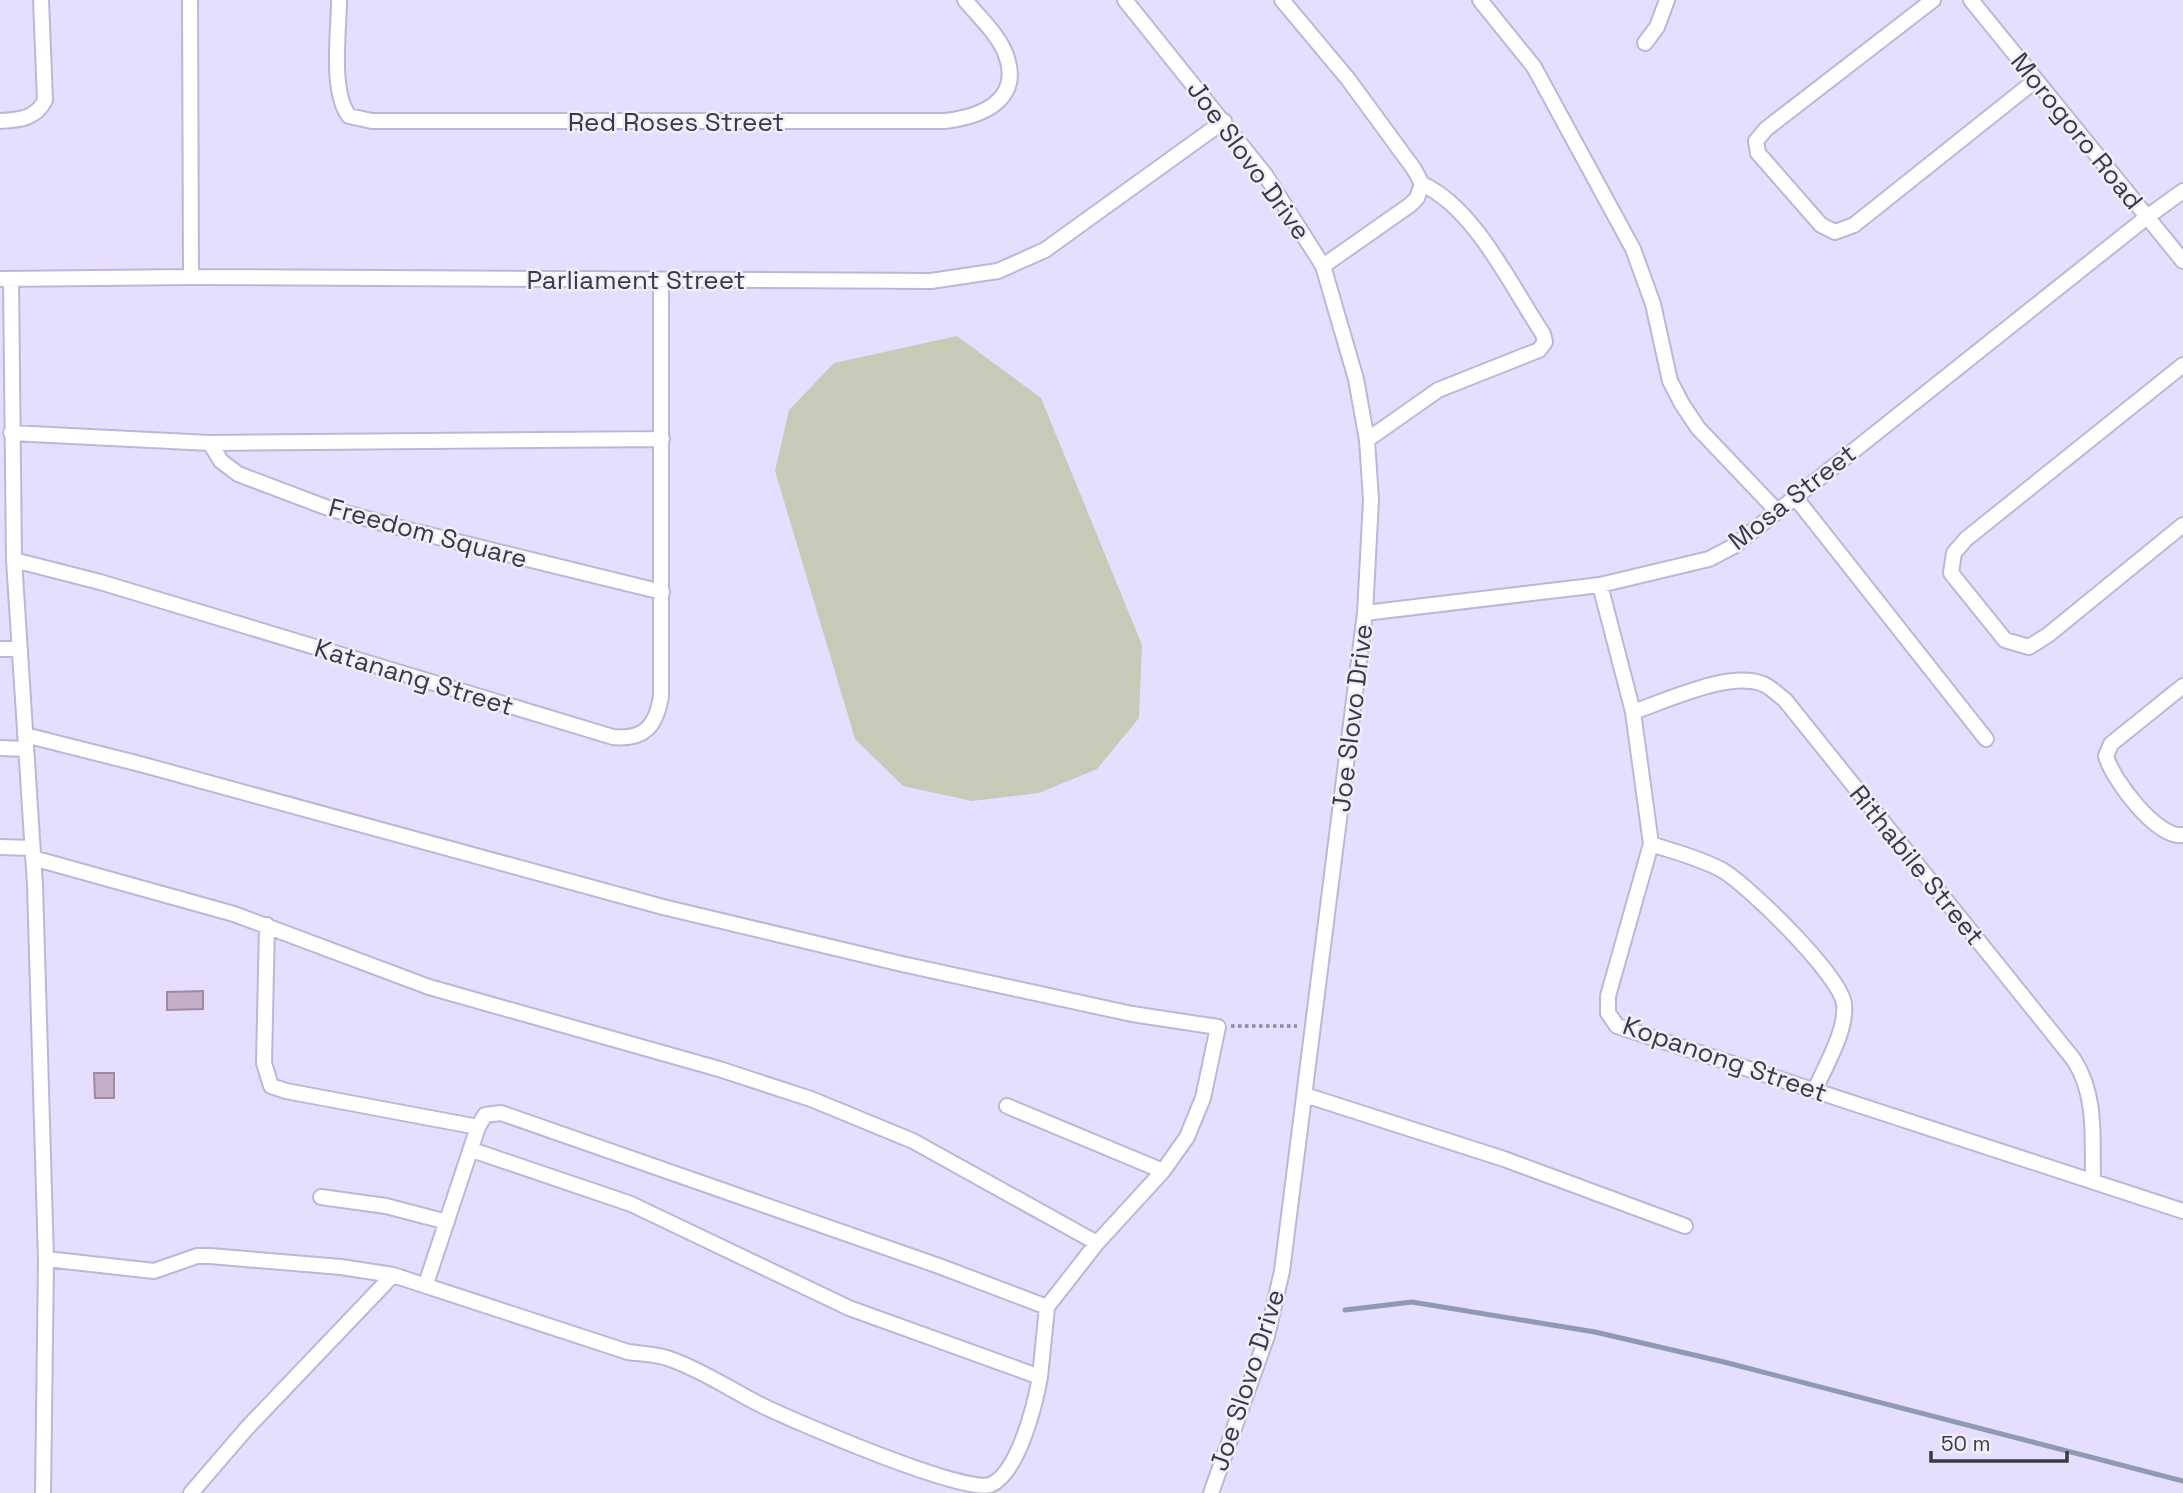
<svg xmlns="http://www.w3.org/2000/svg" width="2183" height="1493" viewBox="0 0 2183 1493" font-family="'Space Grotesk',sans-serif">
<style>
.green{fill:#c6cbb8}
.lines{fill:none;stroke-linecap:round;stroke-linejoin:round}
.stream{stroke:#8e9aaf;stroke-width:5}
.building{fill:#c5afc6;stroke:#a089a1;stroke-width:2}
.street-casing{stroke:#beb6d6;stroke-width:18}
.path{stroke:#8f8aa1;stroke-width:3.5;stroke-dasharray:3.5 3.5;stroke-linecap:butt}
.street{stroke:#fff;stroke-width:14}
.labels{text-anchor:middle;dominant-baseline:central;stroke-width:5;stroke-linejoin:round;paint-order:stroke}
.street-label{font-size:26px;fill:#3c3946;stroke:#f1eefc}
</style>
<rect width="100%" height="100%" fill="#e6deff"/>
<path class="green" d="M957 336 1041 398 1142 645 1139 718 1097 769 1039 793 972 801 903 786 855 739 775 471 789 410 834 363Z"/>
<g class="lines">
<path class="stream" d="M1345 1310 1412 1302 1595 1332 1724 1362 2183 1481"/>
</g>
<path class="building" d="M203 991V1009L167 1010V992Z
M94 1073H114V1098H95Z"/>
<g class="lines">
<g class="street-casing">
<path id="street" d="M190 0 191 277
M339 0C339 31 330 91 349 116L372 121H945C979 117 1021 102 1007 58 1001 37 979 17 965 0
M1125 0 1266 176 1323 266 1356 379 1367 440 1371 500 1365 613 1282 1271 1267 1336 1211 1493
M1282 0 1348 79 1414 169 1422 184 1417 198 1410 205 1323 266
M1480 0 1534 67 1633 249 1653 304 1670 381 1682 404 1698 428 1777 511
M1933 0 1766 129 1756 141 1758 153 1821 225 1835 232 1854 225 2036 80
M1971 0 2183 261
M1645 43 1657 27 1667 0
M0 121C19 120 36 119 45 100L41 0
M0 279 191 277 931 281 998 271 1045 250 1224 121
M11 279 14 560 35 885 46 1259 43 1493
M2183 365 1966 539 1954 553 1951 573 2005 640 2029 647 2048 635 2183 525
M11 433 210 443 662 439
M1367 440 1438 390 1539 350 1545 342 1543 334C1511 286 1475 208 1422 184
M210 443 221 461 238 474 328 508 393 526 662 592
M1795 497 1986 739
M14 560 100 582 613 737C645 740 656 726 661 696V280
M1600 585 1633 712 1651 844 1608 996V1013L1617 1026 2183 1211
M1365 613 1600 585 1709 559 1734 546 2147 217 2183 191
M0 649H20
M2183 686 2111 744 2106 756C2112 779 2157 839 2183 835
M1633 712C1666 701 1730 670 1763 684 1771 687 1778 695 1785 700L2074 1060C2097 1096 2092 1138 2093 1179
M25 735 140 764 663 907 902 964 1132 1014 1218 1027 1203 1098 1187 1137 1163 1171 1097 1243 1047 1307 1040 1377
M0 748 26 749
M1651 844C1675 852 1700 858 1722 870 1749 886 1840 975 1844 1004 1847 1031 1825 1066 1815 1090
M0 847 32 848
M33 858 234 914 429 987 719 1069 811 1099 913 1141 1097 1243
M267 925 264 1063 271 1086 286 1091 478 1127 426 1284
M1305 1095 1504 1159 1685 1226
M1007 1106 1163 1171
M478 1127 485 1115 501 1113 939 1266 1047 1307
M321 1197 386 1206 447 1222
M46 1259 154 1271 197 1256H210L341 1267 393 1275
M191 1493 247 1428 393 1275 628 1352C642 1354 657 1354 670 1359 702 1370 731 1390 761 1405 796 1422 961 1493 990 1485 1018 1474 1035 1405 1040 1377L849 1308 631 1204 472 1150"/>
</g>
<path class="path" d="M1231 1026H1297"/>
<use href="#street" class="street"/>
</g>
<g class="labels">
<g class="street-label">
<text x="676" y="122">Red Roses Street</text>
<text transform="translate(2077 131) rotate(51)">Morogoro Road</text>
<text transform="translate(1249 160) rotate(54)">Joe Slovo Drive</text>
<text x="636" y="280">Parliament Street</text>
<text transform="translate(1792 497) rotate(-38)">Mosa Street</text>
<text transform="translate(428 533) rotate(15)">Freedom Square</text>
<text transform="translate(414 677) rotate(17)">Katanang Street</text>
<text transform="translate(1352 718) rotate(-83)">Joe Slovo Drive</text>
<text transform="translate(1917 865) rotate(51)">Rithabile Street</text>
<text transform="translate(1725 1059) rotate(19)">Kopanong Street</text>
<text transform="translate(1247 1380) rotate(-72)">Joe Slovo Drive</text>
</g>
</g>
<path d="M1931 1451v10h136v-10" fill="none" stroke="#3c3946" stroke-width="3.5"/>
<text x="1941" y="1451" font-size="21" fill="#3c3946" stroke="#f1eefc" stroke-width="5" paint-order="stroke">50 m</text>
</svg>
